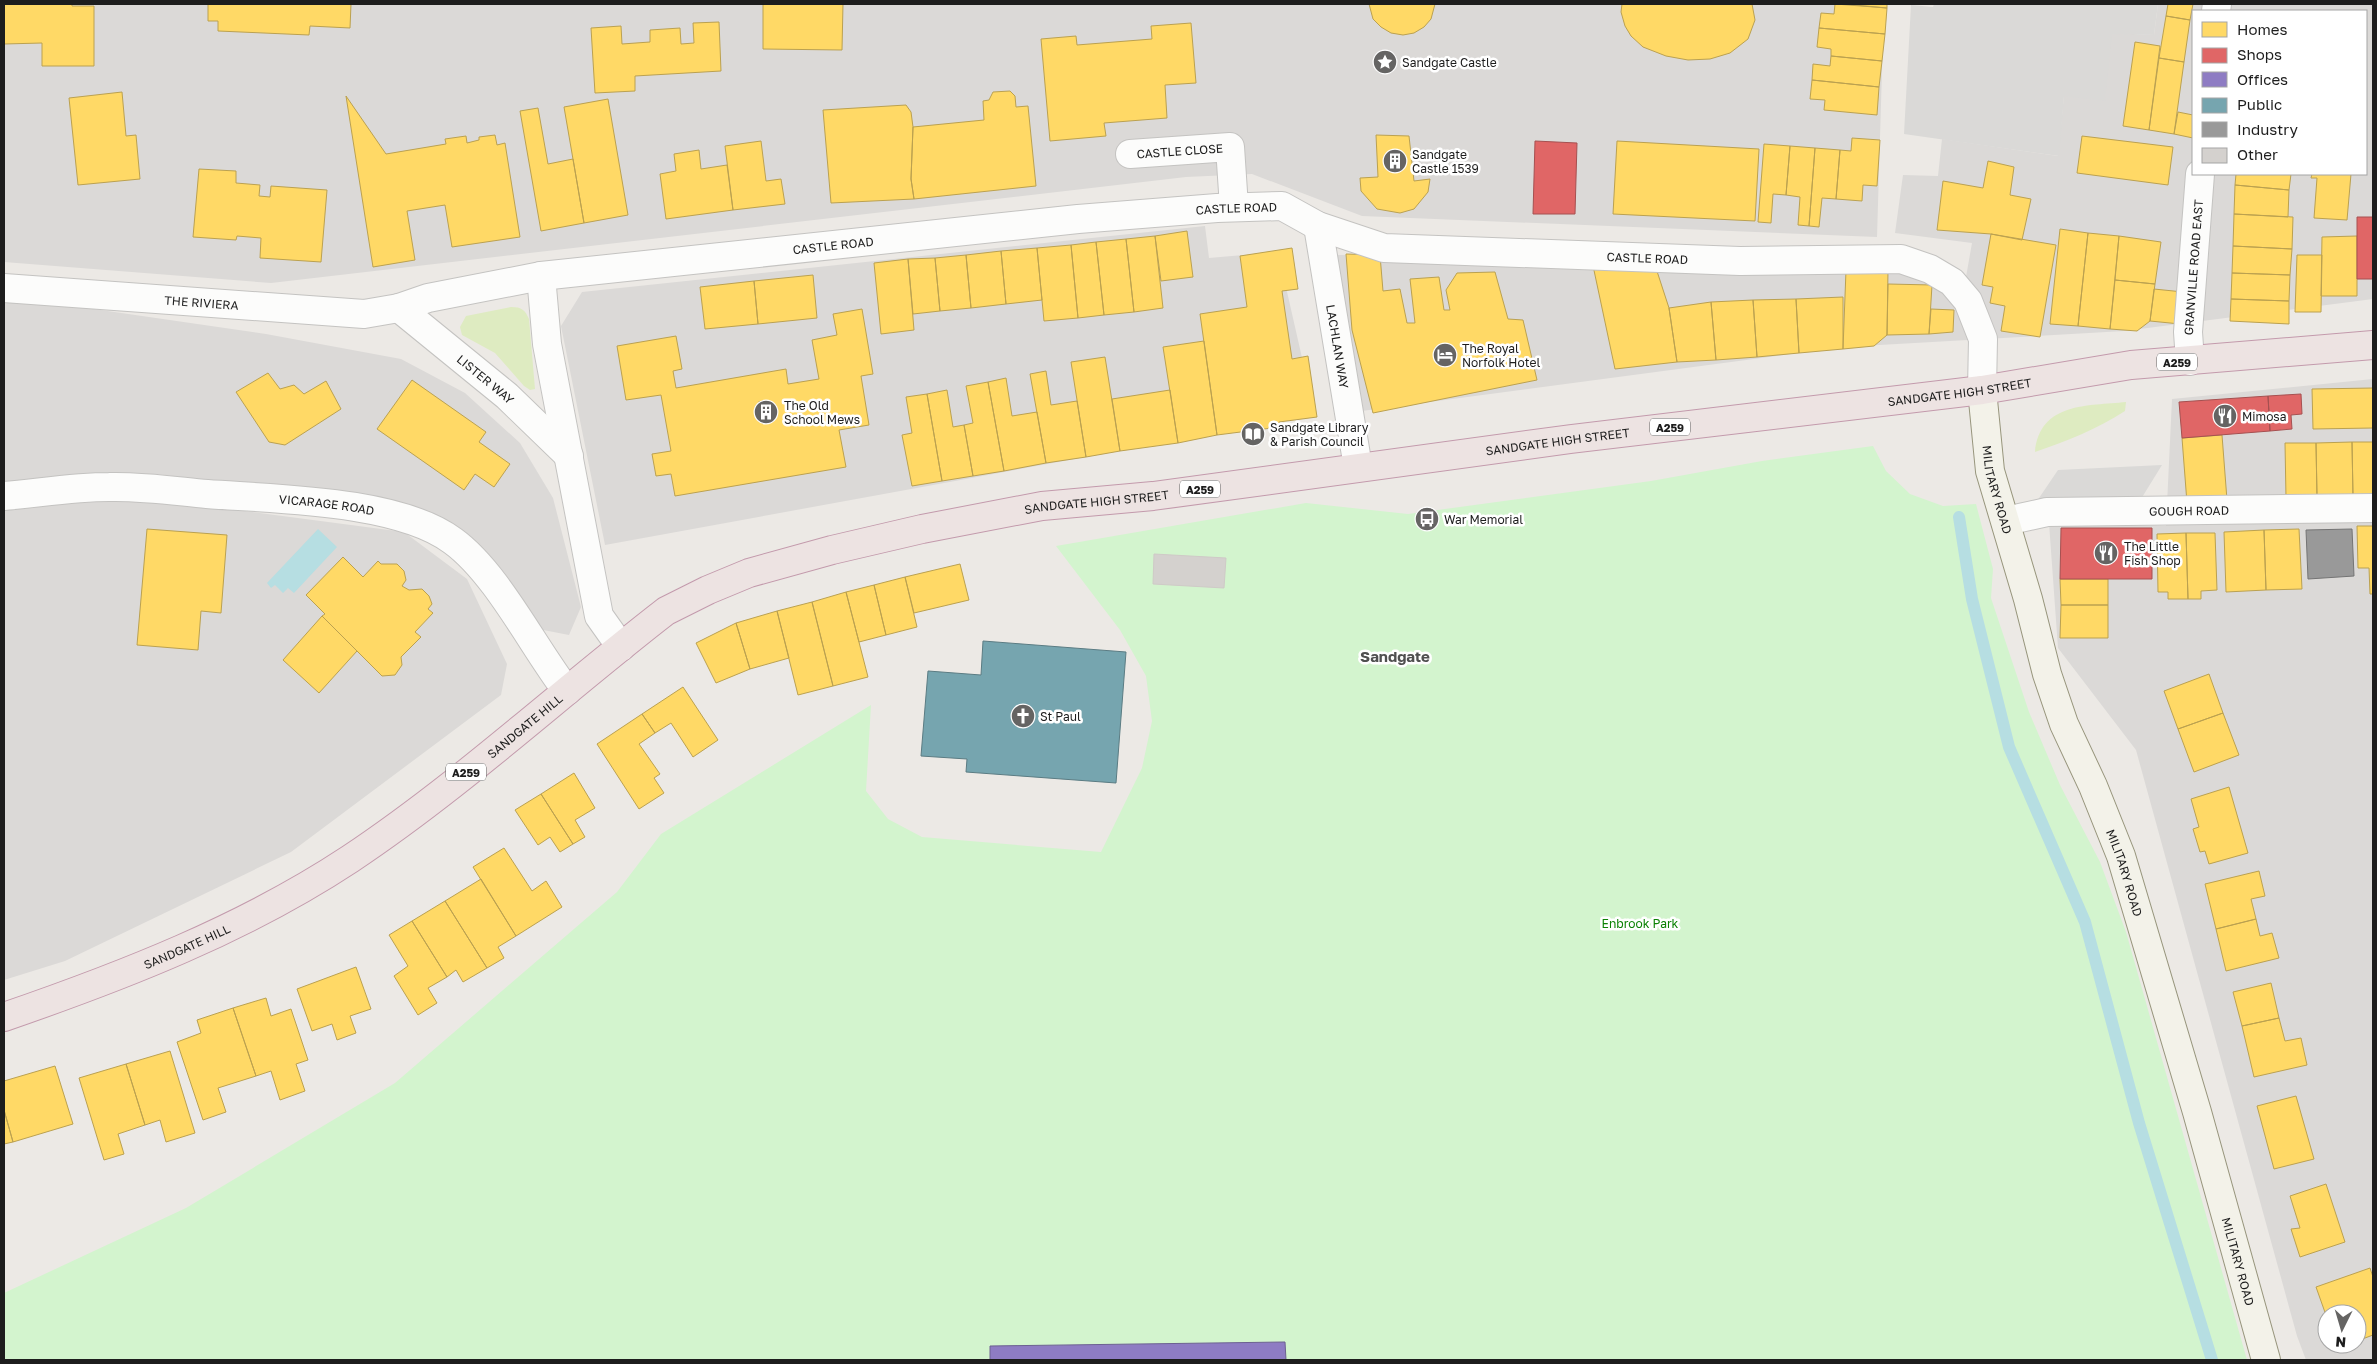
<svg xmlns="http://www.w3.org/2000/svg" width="2377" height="1364" viewBox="0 0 2377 1364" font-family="'Golos Text',sans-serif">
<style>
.residential{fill:#dbd9d7;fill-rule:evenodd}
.grass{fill:#deebc1}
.park{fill:#d3f4ce}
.parking{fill:#dad9d7}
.water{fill:#b6dee2}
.homes{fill:#ffd966;stroke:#bba150}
.shops{fill:#e06666;stroke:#a65050}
.offices{fill:#8e7cc3;stroke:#6c6091}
.public{fill:#76a5af;stroke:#5b7c83}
.industry{fill:#999;stroke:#747474}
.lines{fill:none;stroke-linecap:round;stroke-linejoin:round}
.stream{stroke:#b6dee2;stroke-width:12}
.building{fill:#d4d1ce;stroke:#cfcac7}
.minor-casing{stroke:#c4c3c1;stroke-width:30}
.secondary-casing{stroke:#97957c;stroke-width:30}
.trunk-casing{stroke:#c39aac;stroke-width:30}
.minor{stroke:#fcfcfb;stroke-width:28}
.secondary{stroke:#f3f2e9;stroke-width:28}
.trunk{stroke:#ede3e2;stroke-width:28}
.labels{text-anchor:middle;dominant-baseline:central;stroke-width:5;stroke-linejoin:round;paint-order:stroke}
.shield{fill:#fff;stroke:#616161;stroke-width:1}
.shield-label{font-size:11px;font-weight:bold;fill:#1d1d1d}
.poi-label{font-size:12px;fill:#1d1d1d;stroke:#fff;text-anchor:start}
.street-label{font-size:12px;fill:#1d1d1d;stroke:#fff}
.park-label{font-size:12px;fill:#0b8204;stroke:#fff}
.quarter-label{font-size:15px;font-weight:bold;fill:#505050;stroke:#fff}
</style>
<rect width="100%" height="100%" fill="#ece9e5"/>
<path class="residential" d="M4 4H1884L1877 237 1362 216 1252 174 1186 177 271 283 4 262Z
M2158 4H2373V299L2124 331 1844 347 1354 412 1329 255 1561 254 1966 277 1972 243 1895 233 1903 175 1938 176 1942 139 2058 156 2064 95 2112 33 2154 35ZM2193 11H2366V174H2193Z
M1205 226 1209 258 1278 252 1315 415 605 545 561 326 582 292Z
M4 296 266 334 401 359 465 393 520 443 553 498 581 607 569 635 533 628 470 539 351 501 158 474 4 484Z
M2373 379V1360H2306L2297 1336 2136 750 2058 648 2049 523 2166 526 2172 399ZM2327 1314H2357V1344H2327Z
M152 499 404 532 467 579 507 664 501 695 291 852 65 961 4 980V507Z"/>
<path class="grass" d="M511 307C522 307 525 310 529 319L535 389 530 390 524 386 495 353 462 335 460 327 466 316Z
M2126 402 2125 411C2097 429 2067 441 2035 452 2040 402 2088 406 2126 402Z"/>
<path class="park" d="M1873 446 1886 471 1910 494 1943 506 1976 504 1993 569 1991 598 2029 712 2060 785 2100 862 2126 932 2247 1360H4V1293L186 1208 395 1083 617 892 661 834 871 705 866 791 888 819 922 837 1101 852 1142 768 1152 721 1146 676 1120 630 1056 546 1306 503 1408 514 1651 481 1762 461Z"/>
<path class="parking" d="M1934 4H2158L2154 35 2112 34 2105 101 2064 96 2059 156 1904 134 1911 5 1933 7Z
M2162 465 2141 499 2037 501 2058 470Z"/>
<path class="water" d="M318 529 337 547 294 593 288 588 283 593 275 585 271 588 267 583Z"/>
<path class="homes" d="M4 4H72V6H94V66H42V43L4 44Z
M208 4H351L350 28 310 26 309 35 218 31V21H208Z
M763 4H843L842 50 763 49Z
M1369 4H1435L1431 19 1424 27 1414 33 1403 35 1391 33 1381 27 1373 19Z
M1622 4H1752L1755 20 1748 39 1730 53 1710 59 1688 60 1666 56 1643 47 1631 36 1625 26 1621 12Z
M1835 4 1887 8 1885 34 1819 28 1821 13 1834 14Z
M1844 4H1887V8Z
M2168 4H2193L2190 20 2166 16Z
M2166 16 2190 20 2184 62 2159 58Z
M719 22 721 71 635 76V91L595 93 591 28 621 26 622 44 650 42V30L680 28 681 44 694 43 693 23Z
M1191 23 1196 83 1165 85 1167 118 1104 123 1106 136 1050 141 1041 39 1076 36 1077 45 1152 39 1151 26Z
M1819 28 1885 34 1882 61 1831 56V49L1817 47Z
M2135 42 2160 46 2149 130 2123 126Z
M1831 56 1882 61 1879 87 1812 80 1813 64 1830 66Z
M2159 58 2184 62 2174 134 2149 130Z
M1812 80 1879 87 1877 115 1824 110 1825 100 1810 99Z
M1010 91 1015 96 1016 107 1028 106 1036 186 914 199 911 179 913 127 984 120 983 101 989 100 993 92Z
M122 92 126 136 136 135 140 179 78 185 69 98Z
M346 96 386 154 446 144 445 139 466 136 467 143 479 140V137L495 135 497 145 505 143 520 237 452 247 445 205 407 211 415 260 373 267Z
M608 99 628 215 584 223 564 107Z
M906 105 911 112 913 127 911 179 914 199 831 203 823 110Z
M538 108 548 164 573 159 584 223 541 231 520 111Z
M2178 112 2193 115V138L2174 134Z
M1376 135 1409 136 1414 181 1430 179 1428 192 1414 209 1400 213 1377 209 1361 191 1360 178 1378 177Z
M2082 136 2173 147 2168 185 2077 173Z
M1852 138 1880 140 1877 186 1863 185 1862 201 1836 199 1840 150 1851 151Z
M761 141 766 181 781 179 785 204 733 210 725 146Z
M1617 141 1759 149 1755 221 1613 214Z
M1764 144 1790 146 1786 195 1773 194 1771 223 1758 222Z
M1790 146 1815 148 1809 226 1798 225 1800 197 1786 195Z
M1815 148 1840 150 1836 199 1822 198 1819 227 1809 226Z
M699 150 701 169 727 165 733 210 666 219 660 174 676 171 674 154Z
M1988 161 2014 167 2010 195 2031 199 2022 240 1991 234 1937 230 1943 181 1983 188Z
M199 169 236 171V183L260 185 259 196 270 197 271 186 327 190 321 262 260 258 261 238 237 236 236 240 193 237Z
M2236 174H2291L2289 190 2235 185Z
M2312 174H2351L2347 220 2314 218 2317 178H2311Z
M2235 185 2289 190 2288 217 2234 214Z
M2234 214 2293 217 2292 249 2233 246Z
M2060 229 2088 233 2078 326 2050 324Z
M1187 231 1193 277 1161 281 1155 236Z
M2088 233 2119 236 2110 329 2078 326Z
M1991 234 2056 245 2040 337 2001 331 2005 306 1990 303 1993 287 1982 285Z
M1155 236 1163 308 1134 312 1126 239Z
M2119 236 2161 242 2155 284 2115 280Z
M2357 236V296H2321L2322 237Z
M1126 239 1134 312 1104 315 1096 242Z
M1096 242 1104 315 1078 318 1071 245Z
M1071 245 1078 318 1044 321 1037 248Z
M2233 246 2292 249 2290 275 2232 273Z
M1037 248 1042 300 1006 304 1001 251Z
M1292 248 1298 289 1282 291 1292 359 1308 356 1317 417 1279 422 1280 427 1217 435 1200 314 1247 307 1240 256Z
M1001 251 1006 304 971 308 966 255Z
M1346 254 1380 255 1383 291 1400 289 1407 323H1415L1410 279 1439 277 1444 310H1450L1446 290 1457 273 1495 272 1508 319 1523 320 1537 380 1373 413 1352 330Z
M966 255 971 308 940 311 935 258Z
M2297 255H2322L2321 312H2295Z
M935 258 940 311 913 314 908 259Z
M908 259 914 330 881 334 874 263Z
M1592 261 1654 262 1669 308 1677 362 1615 369Z
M1846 270H1888L1887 335 1874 346 1843 349Z
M2232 273 2290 275 2289 301 2231 299Z
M813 275 817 318 758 324 754 281Z
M2115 280 2155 284 2150 321 2137 331 2110 329Z
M754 281 758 324 705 329 700 287Z
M1888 284 1932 285 1929 334 1887 335Z
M2154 289 2193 293 2190 325 2150 321Z
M1843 297V349L1799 353 1796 299Z
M1796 299 1799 353 1757 357 1753 300Z
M2231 299 2289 301V324L2230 321Z
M1753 300 1757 357 1716 360 1711 302Z
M1711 302 1716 360 1677 362 1669 308Z
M862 309 873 374 861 376 869 425 839 430 846 467 675 496 671 474 656 476 652 454 671 451 661 395 626 400 617 346 676 336 682 369 673 371 676 388 786 369 788 384 819 379 812 340 837 335 833 314Z
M1931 309 1954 310 1953 332 1929 334Z
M1204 341 1217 435 1178 443 1163 347Z
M1105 357 1120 451 1086 457 1071 362Z
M1046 371 1051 405 1077 401 1086 457 1046 463 1030 374Z
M268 373 280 389 294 385 304 394 326 381 341 409 285 445 269 442 236 392Z
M1006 378 1012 416 1037 412 1046 463 1004 471 988 382Z
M412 380 486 432 479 442 510 464 494 487 475 474 464 490 377 429Z
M988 382 1004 471 973 476 964 425 973 423 966 386Z
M2373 388V428L2313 429 2312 389Z
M947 390 953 427 964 425 973 476 942 481 927 394Z
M1170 390 1178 443 1120 451 1112 399Z
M927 394 942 481 912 486 902 435 912 433 906 397Z
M2222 435 2227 500 2187 503 2182 438Z
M2352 442 2353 497H2317L2316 443Z
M2352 442H2373V496L2353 497Z
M2285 443H2316L2317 497 2286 498Z
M2357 526H2373V594H2370L2369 568H2358Z
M147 529 227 535 221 613 201 611 198 650 137 645Z
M2299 529 2302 589 2266 590 2264 530Z
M2264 530 2266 590 2226 592 2224 532Z
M2186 533H2215L2217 590 2201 591V599H2188Z
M2186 533 2188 599H2168V592H2158L2157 534Z
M343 557 363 577 378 561 381 564H397L404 571 406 580 402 586 409 590 422 589 429 596 432 604 428 609 433 613 415 632 421 637 401 657 402 665 395 675 382 676 322 616 325 614 306 595Z
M960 564 969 600 914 613 905 577Z
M905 577 917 627 886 635 874 585Z
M2060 579H2108V605H2061Z
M874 585 886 635 859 642 846 592Z
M846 592 868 677 833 686 812 602Z
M812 602 833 686 798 695 777 611Z
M2061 605H2108V638H2060Z
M777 611 789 658 750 669 736 623Z
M322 616 357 651 319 693 283 660Z
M736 623 750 669 716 683 696 643Z
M2209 674 2223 713 2178 729 2164 691Z
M683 687 718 740 693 757 671 723 655 733 642 714Z
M2223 713 2239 755 2194 772 2178 729Z
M642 714 655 733 639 744 660 774 654 778 664 793 639 809 597 744Z
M574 773 595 808 575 820 585 837 573 844 541 794Z
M2229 787 2248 853 2209 864 2205 851 2200 852 2193 829 2199 827 2191 799Z
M541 794 573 844 560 852 550 837 538 845 515 810Z
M504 848 532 891 546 881 562 907 516 936 473 867Z
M2259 871 2265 896 2251 899 2256 919 2216 929 2205 884Z
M481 879 516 936 498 947 504 958 487 968 445 901Z
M445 901 487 968 463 982 456 970 447 977 412 921Z
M2256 919 2260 936 2272 933 2279 958 2226 971 2216 929Z
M412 921 447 977 428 988 437 1003 418 1015 394 976 408 966 389 935Z
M356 967 371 1009 350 1016 356 1033 337 1040 332 1024 312 1031 297 989Z
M2271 983 2279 1018 2242 1026 2233 992Z
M266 998 271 1016 291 1009 308 1060 296 1064 305 1091 280 1100 271 1071 256 1076 233 1008Z
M233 1008 256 1076 218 1088 226 1112 203 1120 177 1042 201 1033 197 1020Z
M2279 1018 2285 1041 2301 1038 2307 1065 2254 1077 2242 1026Z
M170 1051 195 1133 166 1142 160 1120 145 1125 126 1064Z
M126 1064 145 1125 118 1134 124 1154 104 1160 79 1078Z
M55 1066 73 1124 13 1142 4 1110V1081Z
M2296 1096 2314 1159 2274 1169 2257 1106Z
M4 1110 13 1142 4 1144Z
M2326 1184 2345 1242 2300 1257 2291 1229 2300 1228 2290 1196Z
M2370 1268 2373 1277V1335L2357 1341V1314H2327V1341L2320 1321 2327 1318 2316 1287Z"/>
<path class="shops" d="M1535 141 1577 143 1575 214H1533Z
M2357 217H2373V279H2357Z
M2301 394 2302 414 2291 415 2292 429 2270 431 2268 396Z
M2268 396 2270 431 2182 438 2179 402Z
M2061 528H2152V579H2060Z"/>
<path class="offices" d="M1285 1342 1286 1360H990V1346Z"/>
<path class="public" d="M983 641 1126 652 1116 783 966 772 967 759 921 756 928 671 981 675Z"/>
<path class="industry" d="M2352 529 2354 576 2308 579 2306 530Z"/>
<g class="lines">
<path class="stream" d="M1959 517 1972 599 2009 747 2085 922 2139 1123 2212 1360"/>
</g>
<path class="building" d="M1154 554 1226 558 1224 588 1153 584Z"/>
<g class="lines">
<g class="minor-casing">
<g id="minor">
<path d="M2216 11 2217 4"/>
<path id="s1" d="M1130 154 1230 147 1234 207"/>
<path id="s2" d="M1318 226 1358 467"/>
<path d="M541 276 547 344 599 616 621 647"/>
<path id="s3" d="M4 288 364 314 399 308 428 298 541 276 1078 219 1217 208 1282 206 1318 226 1384 248 1740 261 1901 259 1930 269 1952 282 1968 301 1983 339 1982 390"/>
<path id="s4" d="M399 308 507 396 569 456"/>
<path id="s5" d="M2190 361 2188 332 2200 174"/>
<path id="s6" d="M4 496C39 493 74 487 109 487 142 486 175 491 207 494 275 499 399 500 453 541 497 573 533 647 567 691"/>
<path id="s7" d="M2006 521 2047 512 2373 508"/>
</g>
</g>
<g class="secondary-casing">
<g id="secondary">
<path id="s8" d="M1982 390 1990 471 2028 599 2047 674 2064 724 2093 786 2121 856 2197 1112 2266 1360"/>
</g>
</g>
<g class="trunk-casing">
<g id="trunk">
<path id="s9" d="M4 1017C123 976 244 929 350 859 461 785 560 693 666 611L708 590 749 573 832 550 922 529 1042 506 1153 496 1571 439 1982 390 2131 365 2373 345"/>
</g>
</g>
<use href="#minor" class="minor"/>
<use href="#secondary" class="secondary"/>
<use href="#trunk" class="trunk"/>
</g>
<defs>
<g id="sight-disc" transform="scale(1.25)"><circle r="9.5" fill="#656463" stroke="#fff"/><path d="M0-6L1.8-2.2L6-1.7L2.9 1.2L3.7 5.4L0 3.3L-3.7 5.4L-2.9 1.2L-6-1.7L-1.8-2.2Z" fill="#fff"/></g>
<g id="building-disc" transform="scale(1.25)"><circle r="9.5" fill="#656463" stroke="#fff"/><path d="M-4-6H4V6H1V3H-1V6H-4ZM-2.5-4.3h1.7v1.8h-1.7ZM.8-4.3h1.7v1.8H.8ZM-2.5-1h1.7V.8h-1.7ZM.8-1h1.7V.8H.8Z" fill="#fff"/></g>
<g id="hotel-disc" transform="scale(1.25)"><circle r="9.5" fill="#656463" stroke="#fff"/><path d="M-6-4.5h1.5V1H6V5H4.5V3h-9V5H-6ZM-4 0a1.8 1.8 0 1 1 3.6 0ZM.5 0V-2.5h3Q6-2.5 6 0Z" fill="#fff"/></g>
<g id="restaurant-disc" transform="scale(1.25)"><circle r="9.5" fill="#656463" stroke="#fff"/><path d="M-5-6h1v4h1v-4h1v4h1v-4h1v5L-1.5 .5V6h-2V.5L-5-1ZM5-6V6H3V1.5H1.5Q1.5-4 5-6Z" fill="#fff"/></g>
<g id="library-disc" transform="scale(1.25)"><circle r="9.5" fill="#656463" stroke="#fff"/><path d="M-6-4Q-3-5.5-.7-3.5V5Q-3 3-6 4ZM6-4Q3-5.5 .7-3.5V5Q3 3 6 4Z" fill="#fff"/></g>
<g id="bus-disc" transform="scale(1.25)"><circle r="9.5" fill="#656463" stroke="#fff"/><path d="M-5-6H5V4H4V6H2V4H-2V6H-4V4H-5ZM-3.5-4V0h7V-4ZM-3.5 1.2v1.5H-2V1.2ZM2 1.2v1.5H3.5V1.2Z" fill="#fff"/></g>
<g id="church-disc" transform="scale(1.25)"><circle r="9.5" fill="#656463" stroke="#fff"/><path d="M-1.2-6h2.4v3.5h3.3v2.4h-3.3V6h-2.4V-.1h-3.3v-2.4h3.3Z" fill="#fff"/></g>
</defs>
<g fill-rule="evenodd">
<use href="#sight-disc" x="1385" y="62"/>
<use href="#building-disc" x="1395" y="161"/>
<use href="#hotel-disc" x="1445" y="355"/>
<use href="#building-disc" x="766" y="412"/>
<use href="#restaurant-disc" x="2225" y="416"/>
<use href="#library-disc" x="1253" y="434"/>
<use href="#bus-disc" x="1427" y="519"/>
<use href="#restaurant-disc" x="2106" y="553"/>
<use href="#church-disc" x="1023" y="716"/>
</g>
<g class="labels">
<g class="shield">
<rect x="2157" y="353.5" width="40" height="17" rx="4"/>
<rect x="1650" y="418.5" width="40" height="17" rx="4"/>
<rect x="1180" y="480.5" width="40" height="17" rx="4"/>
<rect x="446" y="763.5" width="40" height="17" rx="4"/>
</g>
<g class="shield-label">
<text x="2177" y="362">A259</text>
<text x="1670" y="427">A259</text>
<text x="1200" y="489">A259</text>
<text x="466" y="772">A259</text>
</g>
<g class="poi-label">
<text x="1402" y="62">Sandgate Castle</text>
<text x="1412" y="154">Sandgate<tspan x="1412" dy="14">Castle 1539</tspan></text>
<text x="1462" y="348">The Royal<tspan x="1462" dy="14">Norfolk Hotel</tspan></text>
<text x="784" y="405">The Old<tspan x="784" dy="14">School Mews</tspan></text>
<text x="2242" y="416">Mimosa</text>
<text x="1270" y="427">Sandgate Library<tspan x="1270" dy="14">&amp; Parish Council</tspan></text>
<text x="1444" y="519">War Memorial</text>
<text x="2124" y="546">The Little<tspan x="2124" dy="14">Fish Shop</tspan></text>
<text x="1040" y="716">St Paul</text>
</g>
<g class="street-label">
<text stroke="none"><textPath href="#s1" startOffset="50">CASTLE CLOSE</textPath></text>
<text stroke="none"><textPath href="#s3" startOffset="1241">CASTLE ROAD</textPath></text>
<text stroke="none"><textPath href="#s3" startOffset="836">CASTLE ROAD</textPath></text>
<text stroke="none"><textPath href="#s3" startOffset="1661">CASTLE ROAD</textPath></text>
<text stroke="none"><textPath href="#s5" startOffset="94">GRANVILLE ROAD EAST</textPath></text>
<text stroke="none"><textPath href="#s3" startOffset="198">THE RIVIERA</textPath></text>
<text stroke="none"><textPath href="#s2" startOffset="122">LACHLAN WAY</textPath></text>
<text stroke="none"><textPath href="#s4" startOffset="112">LISTER WAY</textPath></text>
<text stroke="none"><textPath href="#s9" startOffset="2100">SANDGATE HIGH STREET</textPath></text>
<text stroke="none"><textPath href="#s9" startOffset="1695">SANDGATE HIGH STREET</textPath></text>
<text stroke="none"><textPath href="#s8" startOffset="101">MILITARY ROAD</textPath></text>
<text stroke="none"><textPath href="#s9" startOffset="1230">SANDGATE HIGH STREET</textPath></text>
<text stroke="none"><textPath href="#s6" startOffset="324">VICARAGE ROAD</textPath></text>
<text stroke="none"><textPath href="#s7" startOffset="184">GOUGH ROAD</textPath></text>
<text stroke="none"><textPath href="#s9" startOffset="601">SANDGATE HILL</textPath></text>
<text stroke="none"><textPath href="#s8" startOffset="506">MILITARY ROAD</textPath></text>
<text stroke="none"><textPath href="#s9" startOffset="196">SANDGATE HILL</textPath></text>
<text stroke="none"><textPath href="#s8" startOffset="911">MILITARY ROAD</textPath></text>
</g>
<g class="park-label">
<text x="1640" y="923">Enbrook Park</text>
</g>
<g class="quarter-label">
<text x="1395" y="656">Sandgate</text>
</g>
</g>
<rect width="2377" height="1364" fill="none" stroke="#1d1d1d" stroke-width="10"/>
<rect x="2192" y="10" width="175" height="165" fill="#ffffff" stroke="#a5a5a5"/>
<rect x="2202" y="22" width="25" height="15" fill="#ffd966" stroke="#a5a5a5"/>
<text x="2237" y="35" font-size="15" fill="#1d1d1d">Homes</text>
<rect x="2202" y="48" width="25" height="15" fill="#e06666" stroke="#a5a5a5"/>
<text x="2237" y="60" font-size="15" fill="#1d1d1d">Shops</text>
<rect x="2202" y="72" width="25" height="15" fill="#8e7cc3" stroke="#a5a5a5"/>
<text x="2237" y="85" font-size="15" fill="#1d1d1d">Offices</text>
<rect x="2202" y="98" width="25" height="15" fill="#76a5af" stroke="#a5a5a5"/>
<text x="2237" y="110" font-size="15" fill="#1d1d1d">Public</text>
<rect x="2202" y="122" width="25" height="15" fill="#999999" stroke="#a5a5a5"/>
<text x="2237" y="135" font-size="15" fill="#1d1d1d">Industry</text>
<rect x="2202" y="148" width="25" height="15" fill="#d4d1ce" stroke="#a5a5a5"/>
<text x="2237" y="160" font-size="15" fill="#1d1d1d">Other</text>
<g transform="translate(2342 1329) rotate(185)"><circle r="24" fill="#ffffff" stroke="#a5a5a5"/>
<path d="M0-4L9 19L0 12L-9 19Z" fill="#656463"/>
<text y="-8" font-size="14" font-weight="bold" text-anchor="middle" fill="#1d1d1d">N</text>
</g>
</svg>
